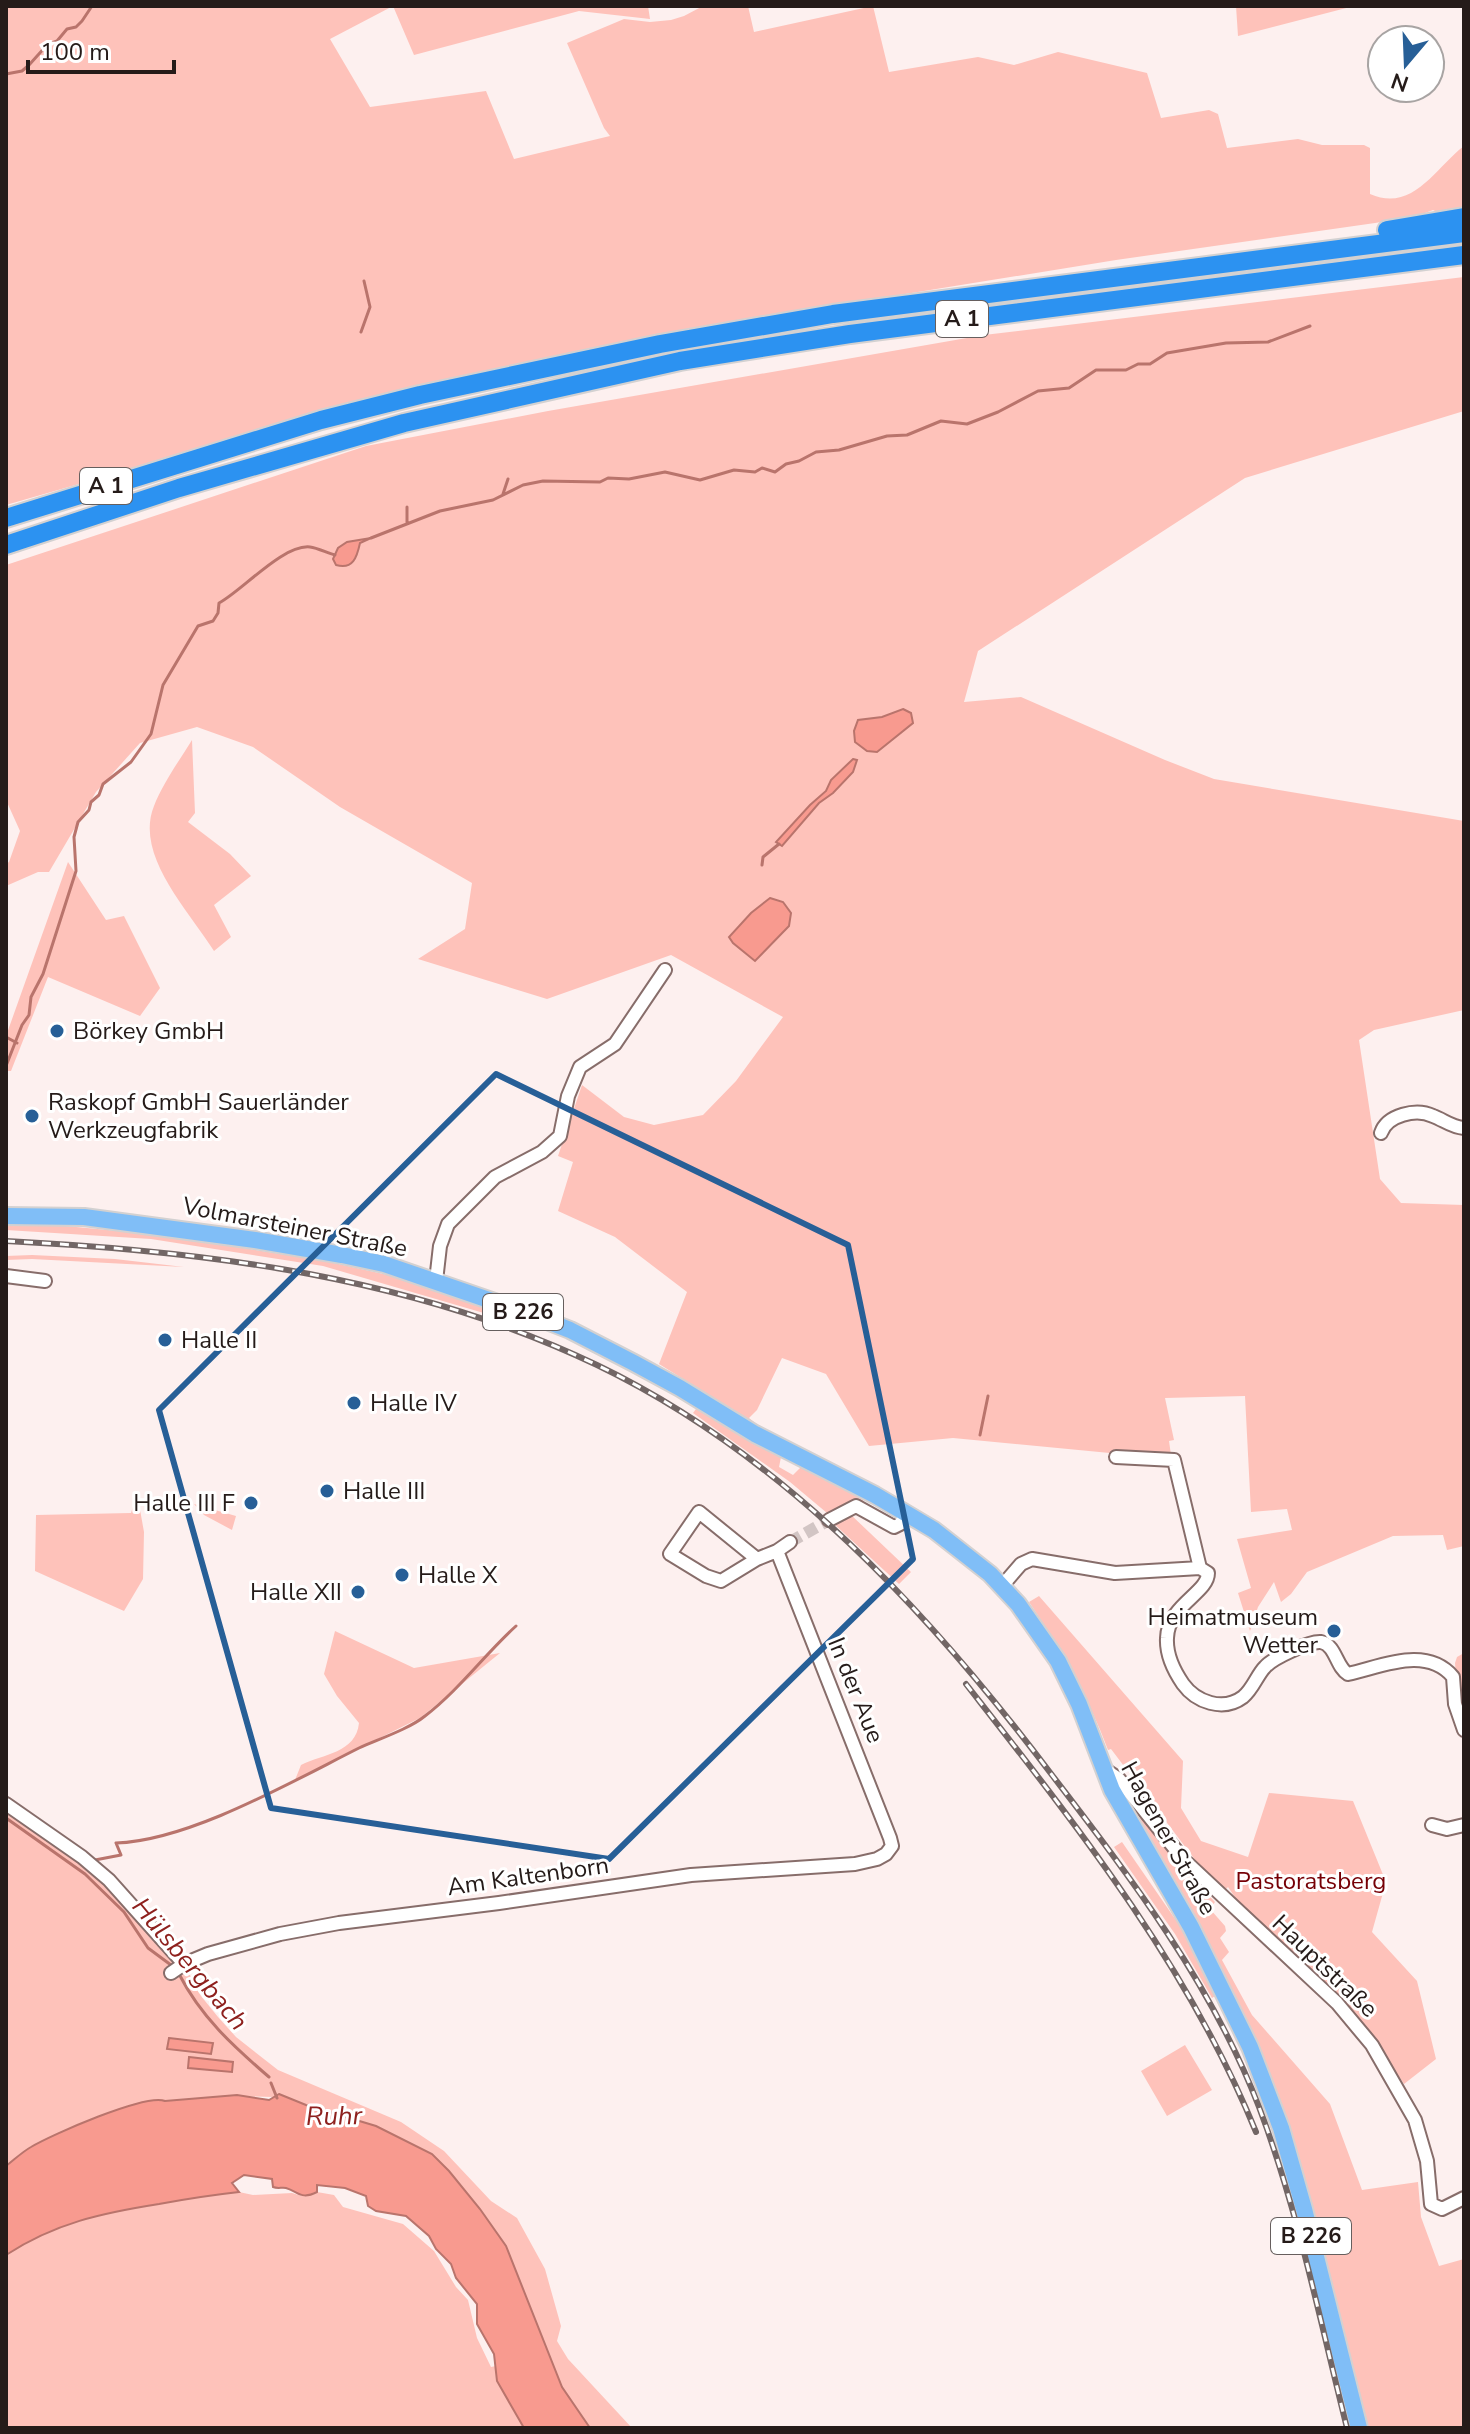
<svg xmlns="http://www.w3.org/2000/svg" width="1470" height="2434" viewBox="0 0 1470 2434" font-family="'Nunito Sans',sans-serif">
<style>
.green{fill:#fec2ba}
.water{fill:#f89a8f;stroke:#b9746c;stroke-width:2}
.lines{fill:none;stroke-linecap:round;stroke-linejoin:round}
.stream{stroke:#b9746c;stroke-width:3}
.minor-tunnel{stroke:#d2c5c4;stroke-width:12;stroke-dasharray:12 6;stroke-linecap:butt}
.minor-casing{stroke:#876d6a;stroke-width:16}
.major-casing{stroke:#d3d1d1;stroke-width:20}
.highway-casing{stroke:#d3d1d1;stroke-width:22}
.minor{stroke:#fff;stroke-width:12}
.major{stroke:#80bef7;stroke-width:16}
.highway{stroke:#2c92f1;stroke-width:18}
.rail-casing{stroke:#726665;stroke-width:6}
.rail{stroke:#fff;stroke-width:3;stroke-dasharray:9;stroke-linecap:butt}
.marked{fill:none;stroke:#275f97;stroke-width:6;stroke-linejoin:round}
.poi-dot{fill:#275f97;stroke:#fff;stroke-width:3}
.labels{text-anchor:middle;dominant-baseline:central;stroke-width:6;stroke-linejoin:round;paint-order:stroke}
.shield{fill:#fff;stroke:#665f5e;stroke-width:2}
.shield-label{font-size:22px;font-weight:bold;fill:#251b19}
.poi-label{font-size:24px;fill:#251b19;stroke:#fff;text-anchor:start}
.street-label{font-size:24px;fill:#251b19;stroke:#fff}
.park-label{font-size:24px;fill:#760006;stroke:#fff}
.water-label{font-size:26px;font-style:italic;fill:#8e211e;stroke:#fff}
</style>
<rect width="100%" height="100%" fill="#fdf0ef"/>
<path class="green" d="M6 6H648L650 19 579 11 414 55 393 6 330 39 370 107 486 91 514 159 610 136 604 128 567 43 624 19 650 22 671 20 684 16 703 6H748L754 32 873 6 889 72 978 57 1014 65 1058 52 1147 73 1161 118 1209 110 1218 114 1227 148 1298 139 1322 145H1364L1370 148V194C1413 213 1435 168 1464 146V209L1441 214 1433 210 1417 216 1375 223 1116 260 696 328 409 389 6 505Z
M1236 6H1354L1238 36Z
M1464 242V245L1304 265V262Z
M1464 277V411L1245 478 978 651 964 702 1021 697 1165 760 1214 779 1464 821V1010L1374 1030 1359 1040 1380 1179 1401 1203 1464 1205V1546L1447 1550 1443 1535 1393 1536 1307 1572 1291 1594 1281 1602 1274 1582 1258 1607 1250 1631 1238 1593 1251 1588 1237 1539 1292 1530 1287 1509 1251 1512 1245 1396 1165 1398 1174 1440 1169 1441 1171 1455 1141 1456 953 1438 869 1446 826 1374 782 1358 757 1410 749 1418 759 1426 659 1364 687 1292 615 1237 558 1211 573 1162 558 1156 582 1085 624 1117 654 1125 703 1115 736 1081 783 1017 671 955 547 999 418 959 465 929 472 883 340 807 253 747 197 727 140 743 96 792 49 872H38L6 886V864L9 862 20 831 6 800V565L366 446 548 411 984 335Z
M192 740 195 813 188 822 230 854 251 876 214 905 231 937 214 951C189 911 134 855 154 806 163 783 179 761 192 740Z
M68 862 106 920 124 916 160 988 140 1016 48 977 11 1071H6V1036Z
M6 1225H55L161 1235 325 1261 388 1275 495 1311 494 1316 323 1266 151 1239 6 1230Z
M32 1255 115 1259 184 1267 32 1259 6 1260V1256Z
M696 1409 781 1457 779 1467 793 1475 801 1467 865 1497 863 1501 852 1500 827 1513 790 1482 693 1413Z
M137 1493 144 1532 143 1579 124 1611 35 1571 36 1515 131 1513Z
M194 1504 236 1516 232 1530 204 1515Z
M849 1513 911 1572 899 1584 833 1523Z
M1039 1596 1183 1761 1181 1808 1201 1841 1248 1857 1269 1793 1353 1801 1386 1882 1372 1932 1417 1981 1436 2059 1404 2084 1381 2051 1241 1906 1228 1887 1224 1891 1199 1865 1111 1749 1108 1750C1088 1696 1061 1649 1029 1602Z
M335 1631 414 1668 500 1653 420 1718 295 1780 301 1765C323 1754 356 1753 359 1723L337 1696 324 1674Z
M1464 1653V1724L1459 1712 1455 1663 1457 1657Z
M1128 1796 1179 1864 1215 1902 1210 1909 1225 1926 1226 1931 1220 1938 1229 1952 1222 1960 1252 2015 1330 2104 1362 2190 1418 2182 1421 2217 1439 2266 1464 2259V2428H1363L1285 2128 1163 1863Z
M6 1804 82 1857 181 1957 172 1965 175 1967 184 1964 201 1996 218 2017 236 2037 278 2070 401 2122 444 2151 491 2201 517 2218 545 2269 561 2326 557 2341 568 2359 632 2428H590L562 2387 506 2246 480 2209 449 2171 432 2154 376 2126 306 2105 279 2094 274 2097 225 2096 127 2106 51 2137 28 2149 6 2166Z
M1122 1842 1180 1926 1218 1994 1212 1998 1175 1934 1114 1847Z
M1185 2045 1212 2090 1167 2116 1141 2071Z
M239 2192 253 2195 292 2193 302 2196 317 2192 334 2195 343 2207 403 2224 434 2251 456 2287 468 2300 477 2338 491 2367 496 2366 497 2381 524 2428H6V2255C76 2210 159 2201 239 2192Z"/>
<path class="water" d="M371 538 360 543C357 557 353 570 336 565L333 559 338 548 347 542Z
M903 709 911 713 913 723 877 752 867 751 855 742 854 731 858 720 882 717Z
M853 759 857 760 853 772 833 793 819 803 782 846 776 842 810 805 826 791 831 780Z
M770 898 783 902 791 913 789 926 755 961 733 943 729 937 751 913Z
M169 2038 213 2043 211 2054 167 2049Z
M189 2057 233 2062 232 2072 188 2068Z
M279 2094 306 2105 376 2126 432 2154 449 2171 480 2209 506 2246 562 2387 590 2428H524L497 2381 494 2354 477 2324V2304L456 2278 451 2264 436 2249 429 2236 406 2216 376 2211 368 2206 366 2196 345 2188 317 2185V2192C301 2200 299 2192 286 2188 282 2187 278 2189 273 2187L272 2179 244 2175 232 2183 239 2192C212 2195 186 2199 159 2204 102 2213 55 2223 6 2255V2166C14 2160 22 2152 31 2147 51 2135 146 2093 165 2101L237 2095 269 2100Z"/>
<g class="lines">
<path class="stream" d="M6 74 22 71 29 65 47 45 57 41 67 29 76 27 82 21 92 6
M361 332 370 307 364 281
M503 494 508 479
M407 523V507
M371 538 440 511 493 500 523 485 543 481 600 482 608 478 629 479 665 472 700 480 734 470 755 472 762 468 775 472 786 464 799 461 816 452 839 450 887 436 907 435 941 421 967 424 998 412 1038 391 1069 388 1096 370H1126L1138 364H1150L1167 353 1226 343 1268 342 1310 326
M762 865 763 857 779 844
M6 1037 17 1043
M6 1066 22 1025 29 1015 31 997 43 974 76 871 74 837 78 822 89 810 91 802 99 795 103 784 131 762 151 734 163 685 198 626 213 621 218 613 219 603C242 591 283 544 310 547 318 548 327 553 335 555
M980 1435 988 1396
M6 1818 85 1874 124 1912 148 1948 175 1968
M95 1860 121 1855 116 1843C189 1841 293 1781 359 1748 379 1739 409 1729 425 1716 459 1690 485 1654 516 1626
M179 1974C201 2017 233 2046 269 2077
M271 2083 277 2098"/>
<path class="minor-tunnel" d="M790 1542 829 1520"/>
<g class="minor-casing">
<path id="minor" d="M1381 1133C1387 1115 1416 1108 1433 1116 1444 1120 1451 1127 1464 1128
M6 1276 45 1281
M436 1281 440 1246 448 1224 495 1177 542 1152 560 1136 568 1096 580 1067 615 1044 665 970
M1116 1457 1174 1460 1200 1568
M829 1520 856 1506 894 1527 900 1524 907 1513
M757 1559 699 1512 670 1554 706 1576 721 1581 757 1559 777 1551
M1002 1586 1021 1564 1032 1559 1115 1573 1200 1568 1208 1573C1208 1593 1168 1605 1167 1638 1166 1655 1174 1671 1183 1684 1196 1702 1223 1712 1243 1697 1253 1689 1257 1675 1265 1667 1273 1658 1309 1641 1321 1642 1336 1645 1336 1667 1348 1674 1381 1667 1426 1645 1453 1677L1455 1704 1464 1730
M1104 1769 1119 1779 1184 1860 1337 2003 1372 2045 1415 2120 1427 2161 1431 2204 1442 2209 1464 2198
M6 1804 82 1857 109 1880 184 1964
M1432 1825 1447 1829 1464 1825
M171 1973 184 1964 208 1954 280 1934 339 1923 499 1903 691 1875 855 1864 877 1859 886 1854 892 1846 890 1838 777 1551 790 1542"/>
</g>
<g class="major-casing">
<path id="major" d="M6 1216 84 1217 255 1240 342 1255 384 1264 524 1312 570 1330 634 1363 680 1388 755 1434 875 1495 934 1530 990 1574 1018 1604 1058 1661 1079 1704 1112 1790 1191 1927 1250 2047 1281 2128 1304 2209 1359 2428"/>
</g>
<g class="highway-casing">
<path id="highway" d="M1387 230 1464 217
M6 518 321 420 420 395 660 344 833 314 1464 233
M6 545 179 488 404 423 680 361 850 334 1464 255"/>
</g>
<use href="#minor" class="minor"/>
<use href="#major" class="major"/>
<use href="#highway" class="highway"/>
<g class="rail-casing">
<path id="rail" d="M6 1241C208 1251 413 1277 597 1365 784 1455 929 1612 1052 1775 1131 1878 1212 1984 1259 2107 1298 2210 1320 2321 1347 2428
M966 1684C1076 1825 1188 1965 1256 2132"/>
</g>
<use href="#rail" class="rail"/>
</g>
<path class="marked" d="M496 1074 848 1245 913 1559 609 1859 271 1808 159 1410Z"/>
<g class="poi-dot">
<circle cx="57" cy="1031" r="8"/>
<circle cx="32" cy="1116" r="8"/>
<circle cx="165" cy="1340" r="8"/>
<circle cx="354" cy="1403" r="8"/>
<circle cx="327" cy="1491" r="8"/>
<circle cx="251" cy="1503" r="8"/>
<circle cx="402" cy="1575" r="8"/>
<circle cx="358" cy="1592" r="8"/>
<circle cx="1334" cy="1631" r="8"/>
</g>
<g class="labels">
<g class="shield">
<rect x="936" y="301" width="52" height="36" rx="6"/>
<rect x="80" y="468" width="52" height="36" rx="6"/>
<rect x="483" y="1294" width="80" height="36" rx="6"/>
<rect x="1271" y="2218" width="80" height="36" rx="6"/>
</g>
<g class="shield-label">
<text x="962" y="319">A 1</text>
<text x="106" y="486">A 1</text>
<text x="523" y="1312">B 226</text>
<text x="1311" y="2236">B 226</text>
</g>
<g class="poi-label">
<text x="73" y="1031">Börkey GmbH</text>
<text x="48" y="1102">Raskopf GmbH Sauerländer<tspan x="48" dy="28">Werkzeugfabrik</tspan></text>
<text x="181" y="1340">Halle II</text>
<text x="370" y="1403">Halle IV</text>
<text x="343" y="1491">Halle III</text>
<text x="235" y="1503" text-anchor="end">Halle III F</text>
<text x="418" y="1575">Halle X</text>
<text x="342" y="1592" text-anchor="end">Halle XII</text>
<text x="1318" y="1617" text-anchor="end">Heimatmuseum<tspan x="1318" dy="28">Wetter</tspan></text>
</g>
<g class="street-label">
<text transform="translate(295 1227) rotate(11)">Volmarsteiner Straße</text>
<text transform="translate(856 1690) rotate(68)">In der Aue</text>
<text transform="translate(1169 1838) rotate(61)">Hagener Straße</text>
<text transform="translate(528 1876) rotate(-8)">Am Kaltenborn</text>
<text transform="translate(1325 1966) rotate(44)">Hauptstraße</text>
</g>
<g class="park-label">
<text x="1311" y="1881">Pastoratsberg</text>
</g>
<g class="water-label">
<text transform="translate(190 1964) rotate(50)">Hülsbergbach</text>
<text transform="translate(334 2116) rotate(-1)">Ruhr</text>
</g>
</g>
<rect width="1470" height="2434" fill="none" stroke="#251b19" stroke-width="16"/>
<g transform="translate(1406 64) rotate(199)"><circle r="38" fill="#ffffff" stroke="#a8a4a3" stroke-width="2"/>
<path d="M0-6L14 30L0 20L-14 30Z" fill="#275f97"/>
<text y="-12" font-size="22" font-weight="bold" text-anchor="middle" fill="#251b19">N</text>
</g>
<path d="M28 60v12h146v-12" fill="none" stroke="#251b19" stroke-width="4"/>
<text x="40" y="60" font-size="24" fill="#251b19" stroke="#ffffff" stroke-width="6" paint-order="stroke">100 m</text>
</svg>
